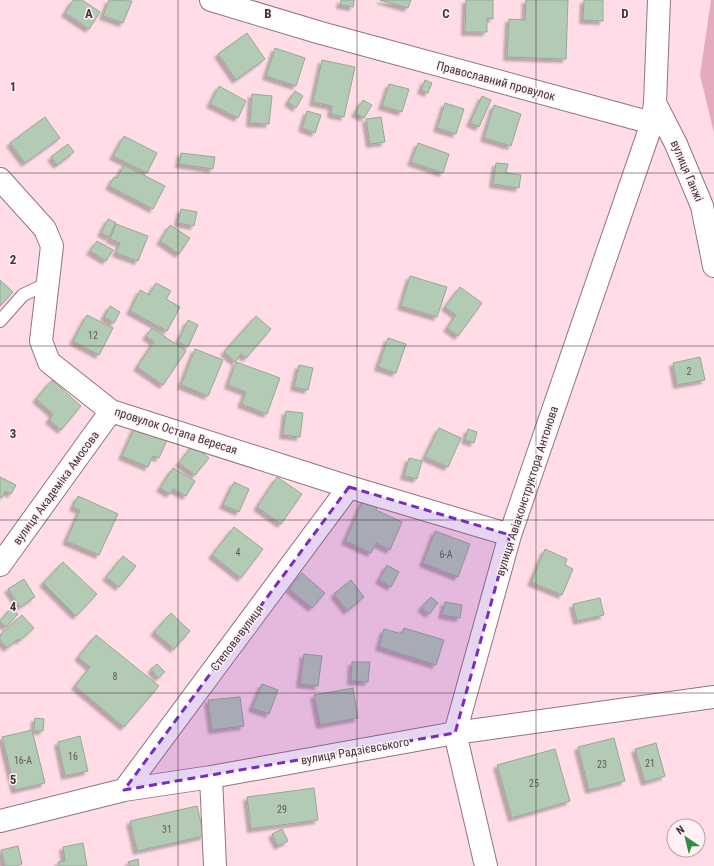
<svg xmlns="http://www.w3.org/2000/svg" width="714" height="866" viewBox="0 0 714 866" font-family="'Roboto Condensed',sans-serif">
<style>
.green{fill:#e6aabd}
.building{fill:#b3cbb4;stroke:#93aa94;filter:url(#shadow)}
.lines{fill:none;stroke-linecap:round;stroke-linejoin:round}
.service-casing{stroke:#93747d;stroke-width:14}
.minor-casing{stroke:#93747d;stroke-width:24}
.service{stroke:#fff;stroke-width:12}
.minor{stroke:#fff;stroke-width:22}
.marked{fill:#7b2cbf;fill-opacity:0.2;stroke:#7b2cbf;stroke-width:3;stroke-dasharray:8 5;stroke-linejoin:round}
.grid{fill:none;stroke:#423539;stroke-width:1;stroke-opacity:0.55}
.labels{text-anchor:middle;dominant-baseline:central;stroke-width:3;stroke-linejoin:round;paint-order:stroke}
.number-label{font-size:10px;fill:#5e5a58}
.street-label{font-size:12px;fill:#423539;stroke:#fef0f4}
.grid-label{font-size:13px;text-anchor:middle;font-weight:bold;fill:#423539;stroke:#fef0f4;stroke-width:3;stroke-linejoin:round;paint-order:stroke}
</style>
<defs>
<filter id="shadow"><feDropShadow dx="-3.5" dy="3.5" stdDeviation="1" flood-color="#0004"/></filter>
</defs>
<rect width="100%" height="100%" fill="#ffdce6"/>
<path class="green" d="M711 0H714V133L700 75Z"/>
<path class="building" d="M73 0H82L100 12 89 29 65 13Z
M109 0 132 1 123 23 103 16Z
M341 0H354L353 7 340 5Z
M380 0H411L408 8Z
M466 0H493V19L487 18V32H465Z
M526 0H568L566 59 507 57 509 19 525 20Z
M584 0H603V21L583 20Z
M247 33 265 59 236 80 218 54Z
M275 48 305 58 296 86 266 76Z
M322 60 355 67 344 117 331 114 332 106 313 102Z
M425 80 432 83 428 93 421 90Z
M389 84 409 89 402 112 382 106Z
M219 86 246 101 238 118 210 104Z
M295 91 303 96 296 108 288 102Z
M252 94 272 96 269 124 250 123Z
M482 96 491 100 479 127 470 123Z
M363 100 372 105 364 118 355 113Z
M445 103 464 109 456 134 437 128Z
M494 105 521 114 511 146 484 138Z
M307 111 321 115 315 133 302 128Z
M45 117 60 138 25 163 10 143Z
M381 117 385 142 370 144 366 119Z
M124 136 157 153 147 173 113 156Z
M418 143 449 154 443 173 411 162Z
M68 144 74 152 57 165 51 157Z
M181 153 215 157 213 169 179 164Z
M496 163 508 164 506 173 521 175 519 188 493 184Z
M124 165 165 186 153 209 109 186 114 177 117 178Z
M181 209 197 212 194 226 178 223Z
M108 219 116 223 109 237 101 233Z
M116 224 148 236 138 261 116 253 120 243 110 239Z
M170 225 190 238 179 254 160 241Z
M97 241 113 250 106 261 90 251Z
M410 276 447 287 437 317 401 306Z
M0 280 13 292 0 306Z
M156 283 171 291 166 299 180 307 167 331 130 311 140 290 149 295Z
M460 287 482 303 458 336 447 328 456 315 445 307Z
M110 306 120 312 114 323 104 317Z
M87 315 113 328 99 355 73 341Z
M256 316 271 329 246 358 241 354 235 362 224 352Z
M188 320 198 325 188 347 178 342Z
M152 328 186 351 163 385 137 367 154 342 146 336Z
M388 338 406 344 396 373 378 367Z
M195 349 223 360 208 396 181 385Z
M700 357 705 380 677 385 673 363Z
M236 362 280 378 267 414 241 404 246 392 228 385Z
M299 365 313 368 308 390 294 387Z
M52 380 81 406 61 430 49 420 53 414 36 399Z
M286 411 303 413 300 437 283 435Z
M135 427 167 440 159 458 153 456 148 467 122 456Z
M439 428 461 438 448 467 425 457Z
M468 429 477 432 474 443 465 440Z
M193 445 209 458 195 475 179 463Z
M409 458 422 461 417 479 404 476Z
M173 468 195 481 186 496 173 489 170 494 160 488Z
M0 477 16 485 11 494 5 491 2 498 0 497Z
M277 477 302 494 281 524 257 507Z
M234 482 249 489 239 512 223 505Z
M78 496 118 514 99 555 66 541 80 510 73 507Z
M365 496 379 502 376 510 402 522 390 550 376 543 371 553 345 541Z
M234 527 263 549 241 578 212 555Z
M435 531 470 544 458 577 423 563Z
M545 549 567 559 565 565 573 569 562 595 531 582Z
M123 556 136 566 119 587 106 577Z
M63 562 97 594 76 616 43 583Z
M387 565 399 572 391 587 379 580Z
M302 573 325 593 312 608 289 589Z
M24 579 35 597 20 607 8 589Z
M351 580 364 597 347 611 334 594Z
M431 597 438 603 429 614 421 608Z
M600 598 604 615 577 621 573 604Z
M445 602 462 605 460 618 442 615Z
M11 608 18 614 6 627 0 622V621Z
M171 613 190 631 174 649 154 632Z
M22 615 34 628 19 641 18 639 7 648 0 640V635Z
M404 628 444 640 436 665 379 647 384 629 402 634Z
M96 635 159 686 124 727 75 686 90 667 78 657Z
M304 654 322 656 318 686 300 684Z
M352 662H370L368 682 351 681Z
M157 664 165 672 158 678 151 669Z
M262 684 278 690 269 714 252 708Z
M353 688 358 718 320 725 314 695Z
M240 697 244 726 212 730 208 700Z
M35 718 44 719 43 731H34Z
M32 730 45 783 15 790 2 737Z
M80 736 88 771 65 776 58 742Z
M614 738 625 781 589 790 578 747Z
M656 743 665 776 645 782 635 749Z
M555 749 570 801 512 818 497 765Z
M314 788 318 820 251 829 247 797Z
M197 806 204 836 137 851 130 821Z
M282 829 288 841 278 846 272 834Z
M83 843 87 866H59L58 862 65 861 63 847Z
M18 846 22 864 16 866H5L1 850Z
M138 859 139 866H130L128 862Z"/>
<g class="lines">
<g class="service-casing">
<path id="service" d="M0 321 23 295 48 283"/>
</g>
<g class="minor-casing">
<path id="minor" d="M211 0 321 33 652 123 655 103 659 0
M655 103 676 144 702 206 714 266
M0 179 45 229 52 246 41 341 49 362 111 411 349 487 510 535
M0 565 111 411
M211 777 215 866
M124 790 349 487
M0 821 124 790 211 777 455 733 714 697
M486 866 455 733 510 535 652 123"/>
</g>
<use href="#service" class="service"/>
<use href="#minor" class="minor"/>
</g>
<path class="marked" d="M349 487 510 535 455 733 124 790Z"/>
<path class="grid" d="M178 0V866M357 0V866M536 0V866M0 173H714M0 346H714M0 520H714M0 693H714"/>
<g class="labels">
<g class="number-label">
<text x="93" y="335">12</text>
<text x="689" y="371">2</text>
<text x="238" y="552">4</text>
<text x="446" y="554">6-А</text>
<text x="115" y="676">8</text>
<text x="73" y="756">16</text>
<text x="23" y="760">16-А</text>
<text x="650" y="763">21</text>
<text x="602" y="764">23</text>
<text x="534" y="783">25</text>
<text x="282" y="809">29</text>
<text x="167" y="829">31</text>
</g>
<g class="street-label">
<text transform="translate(496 81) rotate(15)">Православний провулок</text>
<text transform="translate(687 171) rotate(67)">вулиця Ганжі</text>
<text transform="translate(176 431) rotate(18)">провулок Остапа Вересая</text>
<text transform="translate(56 488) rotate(-54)">вулиця Академіка Амосова</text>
<text transform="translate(527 491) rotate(-72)">вулиця Авіаконструктора Антонова</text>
<text transform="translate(237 638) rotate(-53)">Степова вулиця</text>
<text transform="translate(355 751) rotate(-10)">вулиця Радзієвського</text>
</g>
</g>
<g class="grid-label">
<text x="89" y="18">A</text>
<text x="268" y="18">B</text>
<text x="446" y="18">C</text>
<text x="625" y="18">D</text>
<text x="13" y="91">1</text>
<text x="13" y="264">2</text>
<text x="13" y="438">3</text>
<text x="13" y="611">4</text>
<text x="13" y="784">5</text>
</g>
<g transform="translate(686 838) rotate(325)"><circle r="19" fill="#fef0f4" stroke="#b3a5a9"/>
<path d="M0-3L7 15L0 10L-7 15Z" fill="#2e8e41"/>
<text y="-6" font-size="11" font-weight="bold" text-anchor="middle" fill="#423539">N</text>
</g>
</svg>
